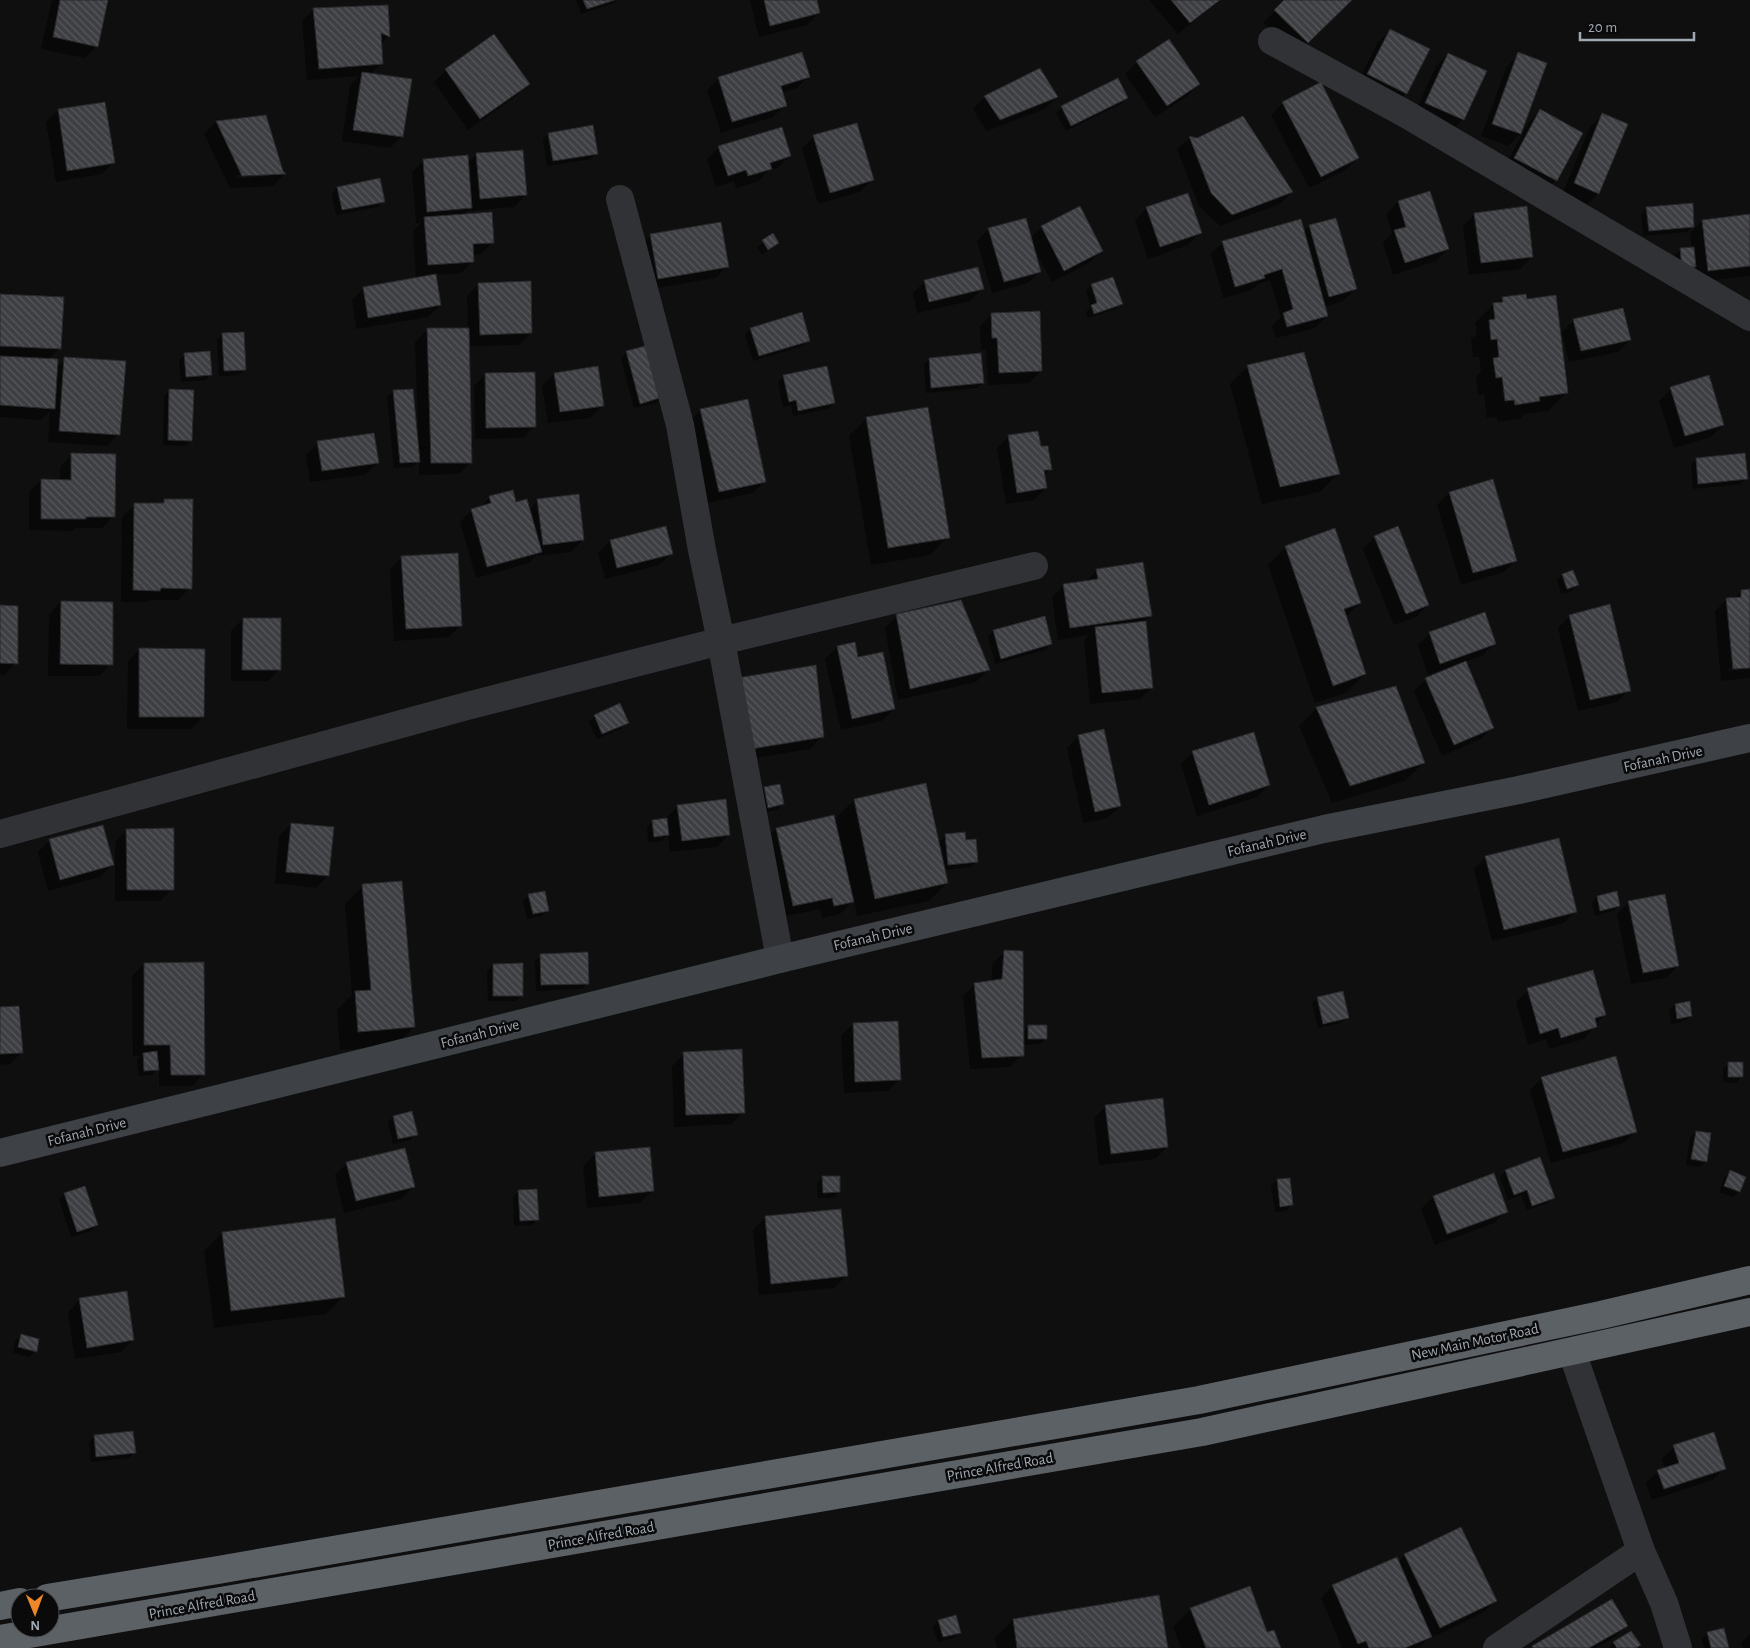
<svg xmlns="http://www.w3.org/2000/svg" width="1750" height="1648" viewBox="0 0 1750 1648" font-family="'Alegreya Sans',sans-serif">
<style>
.shadow{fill:#0007;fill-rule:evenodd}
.building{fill:url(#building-back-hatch);stroke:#29292c}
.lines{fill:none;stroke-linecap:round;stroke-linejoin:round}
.street{stroke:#303235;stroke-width:28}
.secondary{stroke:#3e4145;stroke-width:28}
.highway{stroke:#5c6166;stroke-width:28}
.labels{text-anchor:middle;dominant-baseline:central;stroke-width:5;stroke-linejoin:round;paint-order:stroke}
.street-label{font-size:15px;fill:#a0a8b1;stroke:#0a0a0b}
</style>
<defs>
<pattern id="building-back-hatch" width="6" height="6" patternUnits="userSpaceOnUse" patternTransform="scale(1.25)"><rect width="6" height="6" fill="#3e3f43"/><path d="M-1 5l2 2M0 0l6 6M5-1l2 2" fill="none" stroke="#57585c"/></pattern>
</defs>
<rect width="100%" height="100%" fill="#0f0f10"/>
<path class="shadow" d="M52 0H107L97 46 85 58 41 49Z
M576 0H617L614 3 581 14Z
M750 0H816L819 13 807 25 759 37Z
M1149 0H1221L1178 34Z
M1286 0H1350L1296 54 1263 23Z
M387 7 389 36 380 45 381 64 370 74 402 136 390 148 342 141 350 85 359 76 307 80 302 21 314 9Z
M1390 30 1406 93 1394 105 1356 86 1378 42Z
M494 36 528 84 516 96 468 130 434 82 446 70Z
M1448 54 1463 119 1451 131 1414 115 1436 66Z
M1519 54 1545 63 1520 134 1508 146 1481 136 1507 66Z
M1137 62 1199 84 1187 96 1155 117 1125 74Z
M809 76 797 88 782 93 785 105 773 117 721 133 707 90 719 78Z
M985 97H1057L1045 109 987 131 973 109Z
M1127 98 1121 104 1066 131 1056 113 1062 108Z
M1283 103 1358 158 1346 170 1309 188 1271 115Z
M58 110 114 162 102 174 56 182 46 122Z
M1540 111 1556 180 1544 192 1503 170 1528 123Z
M1602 115 1598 194 1586 206 1562 195 1590 127Z
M266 117 282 171 285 174 273 186 230 188 204 134 216 122ZM269 174V176L236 178V175Z
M548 134 596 153 591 159 547 166 543 140Z
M814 137 872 180 860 192 818 204 802 148Z
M1189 138 1197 140 1292 192 1280 204 1220 226 1199 206 1177 149Z
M719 147 789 156 778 168 769 170 759 181 736 188 734 181 716 187 707 159Z
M477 154 526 195 514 207 467 211 463 216 493 242 481 254 472 255 473 261 461 273 435 275 440 305 428 317 356 329 352 300 364 288 416 279 413 231 421 223H416L412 172 424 160 467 164Z
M337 188 384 201 378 207 336 215 332 194Z
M1398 202 1448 249 1436 261 1393 275 1383 243 1392 233 1386 214Z
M1147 208 1200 233 1188 245 1148 259 1135 220Z
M1647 208 1693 226 1687 232 1643 236 1641 214Z
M1475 214 1532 257 1520 269 1469 275 1463 226Z
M1750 215V276L1696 282 1694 267 1689 272 1677 273 1675 255 1681 250 1692 248 1690 233 1702 221Z
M1310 226 1355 289 1343 301 1324 307 1327 316 1315 328 1276 338 1272 326 1281 317 1270 280 1258 284 1252 290 1223 298 1211 254 1223 242 1304 232Z
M1042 227 1101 251 1089 263 1052 282 1034 248H1033L1040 271 1028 283 992 293 977 241 989 229 1030 238Z
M651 235 727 267 715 278 646 290 639 247Z
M772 235 778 243 762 255 757 247Z
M1112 278 1121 303 1116 309 1088 318 1086 312 1091 307 1086 291 1091 285Z
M925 281 982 289 970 301 917 313 913 293Z
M479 284 531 333 519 345 468 346 471 462 459 474 419 475V461L413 467 394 468 387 397 393 391 416 429H418L415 342 427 330 468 329 467 296Z
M0 295 60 348 48 360 56 368 65 359 119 434 107 446 48 442 50 411 41 420 0 417Z
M1503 298 1566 393 1548 411 1525 414 1520 419 1497 422V417L1487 418 1484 394 1478 395 1476 377 1481 371 1479 357H1473L1471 339 1477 334 1475 323 1493 305 1497 304Z
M992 314 1041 371 1029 383 988 385 986 349 981 350 980 326Z
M1574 320 1630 340 1618 352 1569 362 1562 332Z
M751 329 809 340 803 346 753 361 745 335Z
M222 334 244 370 239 375 219 376 217 340Z
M626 352 662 397 656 403 634 408 621 358Z
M185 354 211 375 205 380 181 382 179 360Z
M930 359 983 383 977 388 926 393 924 364Z
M1248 366 1338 474 1320 492 1262 504 1230 384Z
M486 374 535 426 523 438 475 439 474 386Z
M554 374 602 406 590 418 548 423 542 386Z
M784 376 834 403 828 409 793 416 791 405 783 407 778 382Z
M1671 389 1723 425 1711 437 1674 448 1659 401Z
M170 390 190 441 185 446 163 445 164 396Z
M701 410 765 481 753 493 707 503 689 422Z
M867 418 948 537 930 555 871 565 849 436Z
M1009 436 1040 448 1050 469 1044 476 1046 488 1034 500 1006 504 997 448Z
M318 443 377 463 365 475 310 482 306 455Z
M72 455 114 516 102 528H75L73 531 29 530V492L41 480 60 481V467Z
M1696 459 1747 478 1741 484 1693 489 1691 465Z
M1449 493 1516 560 1504 572 1461 585 1437 505Z
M490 497 515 503 529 510 538 501 583 540 571 552 536 556 529 563 476 578 460 522 472 510 479 508Z
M165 500 190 588 178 600H150L147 602H121L122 517 134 505H160Z
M1375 537 1428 605 1416 617 1394 625 1363 549Z
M610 541 671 554 659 565 605 579 598 553Z
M1286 547 1360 603 1345 617 1365 674 1347 692 1315 703 1268 565Z
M402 557 461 625 449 637 394 641 390 569Z
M1097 570 1151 615 1145 621 1152 687 1140 699 1090 704 1084 640 1089 635 1058 640 1052 597 1064 585 1085 582Z
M1563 575 1577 585 1572 591 1561 594 1557 580Z
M1750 590V666L1727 669V671L1750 669V678L1721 681 1715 611 1727 599H1733L1742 591Z
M61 602 111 664 99 676H48L49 614Z
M0 607 16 663 4 675H0Z
M897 616 988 670 976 682 898 700 885 628Z
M1570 616 1629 690 1617 702 1578 711 1558 628Z
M243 619 280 669 268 681H231V631Z
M993 631 1051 644 1045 650 995 664 988 637Z
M1430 633 1495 643 1483 655 1465 662 1493 727 1481 739 1442 756 1414 691 1426 679 1445 671 1444 669 1428 675 1418 645Z
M854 644 857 659 894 709 882 721 841 730 825 659 837 647Z
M140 649 203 717 191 729H127L128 661Z
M725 692 822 737 810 749 739 761Z
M1317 708 1423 763 1405 781 1332 803 1299 726Z
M595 716 628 722 622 728 597 739 589 722Z
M1079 736 1120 806 1108 818 1083 823 1067 748Z
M1193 752 1269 785 1257 797 1197 816 1181 764Z
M779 785 783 804 777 810 762 813 758 794 764 788Z
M854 800 938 843 945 836 977 861 971 867 944 870 947 883 929 901 857 916 854 900 840 914 822 918 820 909 781 917 764 841 776 829 834 816V820Z
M678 806 729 835 717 847 670 852 668 835 662 841 648 842 647 827 653 821 666 818Z
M291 824 328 876 316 888 275 883 279 836Z
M127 830 172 889 160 901H115V842Z
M50 840 112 865 100 877 48 891 38 852Z
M1486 857 1576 911 1564 923 1492 941 1474 869Z
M363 886 414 1027 396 1045 340 1050 337 1010 352 995 345 904Z
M529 895 547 910 542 916 527 919 523 901Z
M1597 897 1619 906 1613 911 1595 916 1592 903Z
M1629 902 1678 966 1666 978 1631 984 1617 914Z
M1005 951 1022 1033 1029 1026 1046 1039 1040 1044 1022 1045V1055L1010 1067 970 1069 963 996 975 984 991 982 993 963Z
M541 955 588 983 582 989 536 991 535 961Z
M144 964 204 1074 192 1086H159V1068L152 1075 139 1076 137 1060 141 1056H133L132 976Z
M493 965 522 995 516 1001H488L487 971Z
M1528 990 1605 1014 1584 1039 1549 1049 1546 1039 1528 1045 1516 1002Z
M1318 998 1347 1018 1341 1023 1318 1028 1312 1003Z
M1675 1005 1691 1015 1685 1021 1671 1024 1669 1010Z
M0 1009 22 1052 10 1064 0 1065Z
M853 1024 900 1079 888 1091 844 1093 841 1036Z
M684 1054 743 1112 731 1124 674 1127 672 1066Z
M1729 1063 1741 1077 1736 1083 1723 1082V1069Z
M1542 1078 1636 1131 1624 1143 1551 1163 1530 1090Z
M1106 1106 1167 1147 1155 1159 1099 1165 1094 1118Z
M393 1117 416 1134 410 1140 393 1144 388 1122Z
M1696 1132 1706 1161 1700 1167 1686 1165 1690 1138Z
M649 1148 652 1191 640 1203 587 1208 583 1166 595 1154Z
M1539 1159 1553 1197 1548 1203 1527 1210 1521 1195 1508 1200 1500 1177 1505 1171Z
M347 1163 413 1187 401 1199 344 1213 335 1175Z
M1730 1172 1745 1177 1739 1192 1733 1197 1719 1192 1724 1178Z
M822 1177 839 1192 833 1198H818L817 1183Z
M1289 1179 1292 1205 1286 1211 1275 1212 1271 1186 1277 1180Z
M518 1191 538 1219 532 1225 514 1226 513 1197Z
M65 1194 96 1225 91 1231 71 1237 59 1199Z
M1433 1197 1506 1211 1494 1223 1435 1245 1421 1209Z
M765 1218 846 1276 834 1288 759 1295 753 1230Z
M222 1233 344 1296 326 1314 214 1328 204 1251Z
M80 1300 133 1340 121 1352 75 1359 68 1312Z
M21 1336 35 1351 30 1357 13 1353 15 1341Z
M95 1436 134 1452 129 1458 91 1462 89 1442Z
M1674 1447 1725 1468 1713 1480 1652 1500 1646 1483 1658 1471 1665 1469 1662 1459Z
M1461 1528 1496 1600 1484 1612 1427 1640 1418 1648H1342L1321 1598 1333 1586 1398 1562 1405 1555Z
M1612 1600 1627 1625 1615 1637 1596 1648H1532Z
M1191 1609 1267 1634 1280 1648H1181L1173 1627Z
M1013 1620 1167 1648H997L995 1638Z
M938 1621 959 1632 954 1638 938 1642 933 1627Z
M1708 1633 1728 1648H1704L1702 1639Z
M1750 1634V1648H1743L1741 1643Z
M1614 1643 1636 1648H1609Z"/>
<path class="building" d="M60 0H108L98 47 53 37Z
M583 0H615L587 9Z
M764 0H817L820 13 770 26Z
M1171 0H1220L1190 23Z
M1284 0H1352L1308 43 1274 10Z
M388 5 390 37 381 33 383 64 319 69 313 8Z
M1390 29 1430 49 1407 94 1367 74Z
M494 34 530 84 480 119 445 69Z
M1169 39 1200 84 1167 106 1136 61Z
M802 52 810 77 781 86 787 106 732 122 718 77Z
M1518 52 1547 63 1521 134 1492 124Z
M1448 53 1487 71 1464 120 1425 103Z
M1040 68 1058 97 1000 120 984 96Z
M362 72 412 79 403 137 353 130Z
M1118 78 1128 98 1071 126 1061 106Z
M1321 82 1359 158 1321 177 1282 102Z
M105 102 115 163 67 171 58 109Z
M1540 109 1583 133 1557 181 1514 158Z
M1602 113 1628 124 1599 194 1574 183Z
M266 115 283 171 286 174 242 176 216 121Z
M1243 116 1293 192 1232 215 1211 193 1189 136 1197 138Z
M857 123 874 180 830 193 813 135Z
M593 125 598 154 553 161 548 133Z
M782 127 791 156 770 163 772 169 748 176 746 170 728 176 718 146Z
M523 150 527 195 480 199 476 153Z
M468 155 472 208 427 212 423 159Z
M380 178 385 202 342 210 337 187Z
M1430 191 1449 249 1405 263 1394 230 1406 227 1398 201Z
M1188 193 1202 233 1160 247 1146 207Z
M1693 203 1694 227 1649 231 1646 207Z
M1080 206 1103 251 1064 271 1041 226Z
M1527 206 1533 257 1481 263 1474 213Z
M492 212 494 243 473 244 474 262 428 265 424 217Z
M1750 214V266L1708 271 1702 220Z
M1026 218 1041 272 1004 282 988 228Z
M1336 218 1357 289 1329 297 1309 225Z
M1301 219 1328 316 1287 327 1283 313 1293 309 1282 269 1264 275 1265 278 1235 287 1222 241Z
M721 222 729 267 658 279 650 234Z
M773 233 779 243 768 250 762 240Z
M1694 247 1696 267 1682 268 1680 248Z
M978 267 984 289 929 302 924 280Z
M436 274 441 305 368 318 363 287Z
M1113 277 1123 304 1094 314 1091 305 1097 303 1091 284Z
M531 281 532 333 480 335 478 283Z
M0 294 64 297 61 349 0 346Z
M1526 294 1527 299 1556 295 1568 393 1539 397 1540 401 1515 405 1514 400 1505 401 1502 377 1496 378 1493 358 1499 357 1497 339 1491 340 1489 320 1495 319 1493 303 1503 302 1502 297Z
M1623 308 1631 340 1581 351 1573 319Z
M1040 311 1042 371 999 373 997 338H992L991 313Z
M802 312 810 341 759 356 750 328Z
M427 328H469L472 463H431Z
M244 332 246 370 224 371 222 333Z
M649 345 663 397 640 404 626 351Z
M210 351 212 375 186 377 184 353Z
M1304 352 1340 474 1280 487 1247 365Z
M981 353 984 383 931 388 929 358Z
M0 356 58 359 55 409 0 405Z
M64 357 126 361 120 435 59 431Z
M598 366 604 406 560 412 554 373Z
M827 366 835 403 798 411 796 400 789 402 783 375Z
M535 372 536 427 486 428 485 373Z
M1709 375 1724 425 1685 436 1670 387Z
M169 389 194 390 192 441 168 440Z
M413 389 420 462 400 463 393 390Z
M748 399 766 482 719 492 700 409Z
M928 407 950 538 888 548 866 417Z
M1038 431 1041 446H1048L1052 470H1044L1047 488 1017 493 1008 435Z
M374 433 379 463 322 471 317 441Z
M71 453 116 454 115 517H86V519H41V479L71 480Z
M1745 453 1748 479 1698 484 1696 458Z
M1493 479 1517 561 1473 573 1449 492Z
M513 490 516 502 527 499 542 552 487 567 471 509 491 503 489 496Z
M579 494 584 540 543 545 537 499Z
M164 499H193L192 589 161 588 160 591 133 590 134 503H164Z
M666 526 673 554 617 568 610 540Z
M1398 526 1429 605 1406 614 1374 536Z
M1335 528 1361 603 1344 609 1366 674 1333 686 1285 546Z
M458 553 462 626 406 629 401 556Z
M1143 562 1152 616 1070 628 1063 584 1098 579 1096 569Z
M1573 570 1579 585 1567 589 1562 574Z
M1750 589V668L1733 669 1726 598 1741 597V590Z
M961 600 990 670 910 689 896 614Z
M61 601 113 602V665L60 664Z
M1610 604 1631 691 1590 700 1569 615Z
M0 605 18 606V664L0 663Z
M1485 612 1496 644 1440 664 1429 632Z
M1045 616 1052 644 1001 659 993 630Z
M243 618H281V670H242Z
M1146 621 1153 688 1102 693 1095 627Z
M855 642 858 657 883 652 895 709 852 719 837 646Z
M139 648 205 649 204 717H139Z
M1466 661 1494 728 1454 745 1425 678Z
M816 665 824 737 751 749 737 678Z
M1396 686 1425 763 1350 786 1316 707Z
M620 703 629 723 602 734 594 715Z
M1104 729 1121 806 1095 812 1078 735Z
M1254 732 1270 785 1209 805 1192 751Z
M926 783 948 883 875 899 854 799Z
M780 784 784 804 768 808 764 787Z
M726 799 730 835 682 841 677 805Z
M834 815 854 902 834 906 832 898 793 906 776 828Z
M667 818 669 835 654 837 652 820Z
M291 823 334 827 329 876 286 872Z
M103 825 114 865 60 880 49 839Z
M174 828V890H127L126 829Z
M965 832 966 840 976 839 978 862 948 865 945 834Z
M1559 838 1577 912 1504 930 1485 856Z
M402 881 415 1027 358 1032 355 991 371 990 362 884Z
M545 891 549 911 533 914 528 894Z
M1617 891 1620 906 1600 911 1597 896Z
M1665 894 1679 966 1643 973 1628 901Z
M1004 950 1023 951 1024 1056 982 1058 974 983 1002 979Z
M588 952 589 984 541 985 540 954Z
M204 962 205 1075H171L170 1045H144V963Z
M523 963V996H493V964Z
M1593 970 1606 1015 1595 1018 1597 1027 1561 1038 1558 1028 1540 1034 1527 988Z
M1343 991 1349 1018 1323 1024 1317 997Z
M1690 1001 1692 1016 1677 1019 1675 1004Z
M19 1006 23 1053 0 1054V1007Z
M898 1021 901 1080 855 1082 853 1023Z
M1028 1025H1047V1039H1028Z
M742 1049 745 1113 686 1115 683 1052Z
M157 1051 159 1070 144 1071 143 1053Z
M1616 1056 1637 1132 1563 1152 1541 1077Z
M1728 1062H1743V1077H1728Z
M1163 1098 1168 1147 1111 1154 1105 1105Z
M412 1111 418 1135 398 1139 393 1116Z
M1696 1131 1711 1133 1707 1162 1691 1159Z
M650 1147 654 1191 599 1197 595 1152Z
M405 1148 415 1187 356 1201 346 1162Z
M1540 1157 1555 1198 1532 1206 1527 1190 1514 1195 1505 1170Z
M1730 1170 1746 1177 1740 1192 1724 1186Z
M1494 1173 1508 1212 1447 1234 1433 1196Z
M822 1176H840V1192L823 1193Z
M1290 1178 1293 1205 1280 1207 1277 1179Z
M85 1186 98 1225 77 1232 64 1193Z
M537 1189 539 1220 520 1221 518 1190Z
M841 1209 848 1276 771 1284 765 1216Z
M335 1218 345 1297 231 1311 222 1232Z
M127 1291 134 1340 87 1348 79 1298Z
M21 1334 39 1339 37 1352 18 1347Z
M133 1431 136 1453 96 1457 94 1435Z
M1714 1432 1726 1469 1664 1489 1657 1470 1679 1463 1673 1445Z
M1461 1527 1497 1601 1440 1628 1404 1554Z
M1397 1557 1432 1637 1405 1648H1369L1366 1641 1358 1644 1332 1585Z
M1250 1586 1267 1632 1274 1630 1281 1648H1206L1190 1608Z
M1159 1595 1168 1648H1017L1013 1619Z
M1612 1599 1628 1626 1589 1648H1533L1532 1646Z
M956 1615 961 1633 943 1637 938 1620Z
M1724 1628 1729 1648H1711L1707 1632Z
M1631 1631 1641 1645 1636 1648H1617L1613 1642Z"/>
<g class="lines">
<path class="street" d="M1272 41 1406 114 1750 317
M620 199 680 425 702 550 721 641 780 959
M0 834 467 706 721 641 1034 566
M1572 1352 1641 1551 1664 1603 1678 1648
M1497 1648 1641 1551"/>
<path class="secondary" d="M0 1153 780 959 1324 829 1519 790 1750 738"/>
<path class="highway" d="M47 1598 218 1570 1199 1400 1601 1315 1750 1280
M0 1606 20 1602
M0 1639 1202 1432 1750 1312"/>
</g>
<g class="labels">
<g class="street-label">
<text transform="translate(1663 759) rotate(-12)">Fofanah Drive</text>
<text transform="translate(1267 843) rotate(-13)">Fofanah Drive</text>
<text transform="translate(873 937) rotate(-13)">Fofanah Drive</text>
<text transform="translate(480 1034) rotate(-14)">Fofanah Drive</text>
<text transform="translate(87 1132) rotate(-14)">Fofanah Drive</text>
<text transform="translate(1475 1342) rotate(-12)">New Main Motor Road</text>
<text transform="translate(1000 1467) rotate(-10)">Prince Alfred Road</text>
<text transform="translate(601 1536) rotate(-10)">Prince Alfred Road</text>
<text transform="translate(202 1605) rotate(-10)">Prince Alfred Road</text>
</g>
</g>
<g transform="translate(35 1613) rotate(179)"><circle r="24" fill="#0a0a0b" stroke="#46494d"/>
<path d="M0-4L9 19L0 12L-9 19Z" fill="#ee8729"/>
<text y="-8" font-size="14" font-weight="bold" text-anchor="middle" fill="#a0a8b1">N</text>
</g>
<path d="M1580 32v8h114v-8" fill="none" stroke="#a0a8b1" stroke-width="2.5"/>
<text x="1588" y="32" font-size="15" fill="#a0a8b1" stroke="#0a0a0b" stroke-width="4" paint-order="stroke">20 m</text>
</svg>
